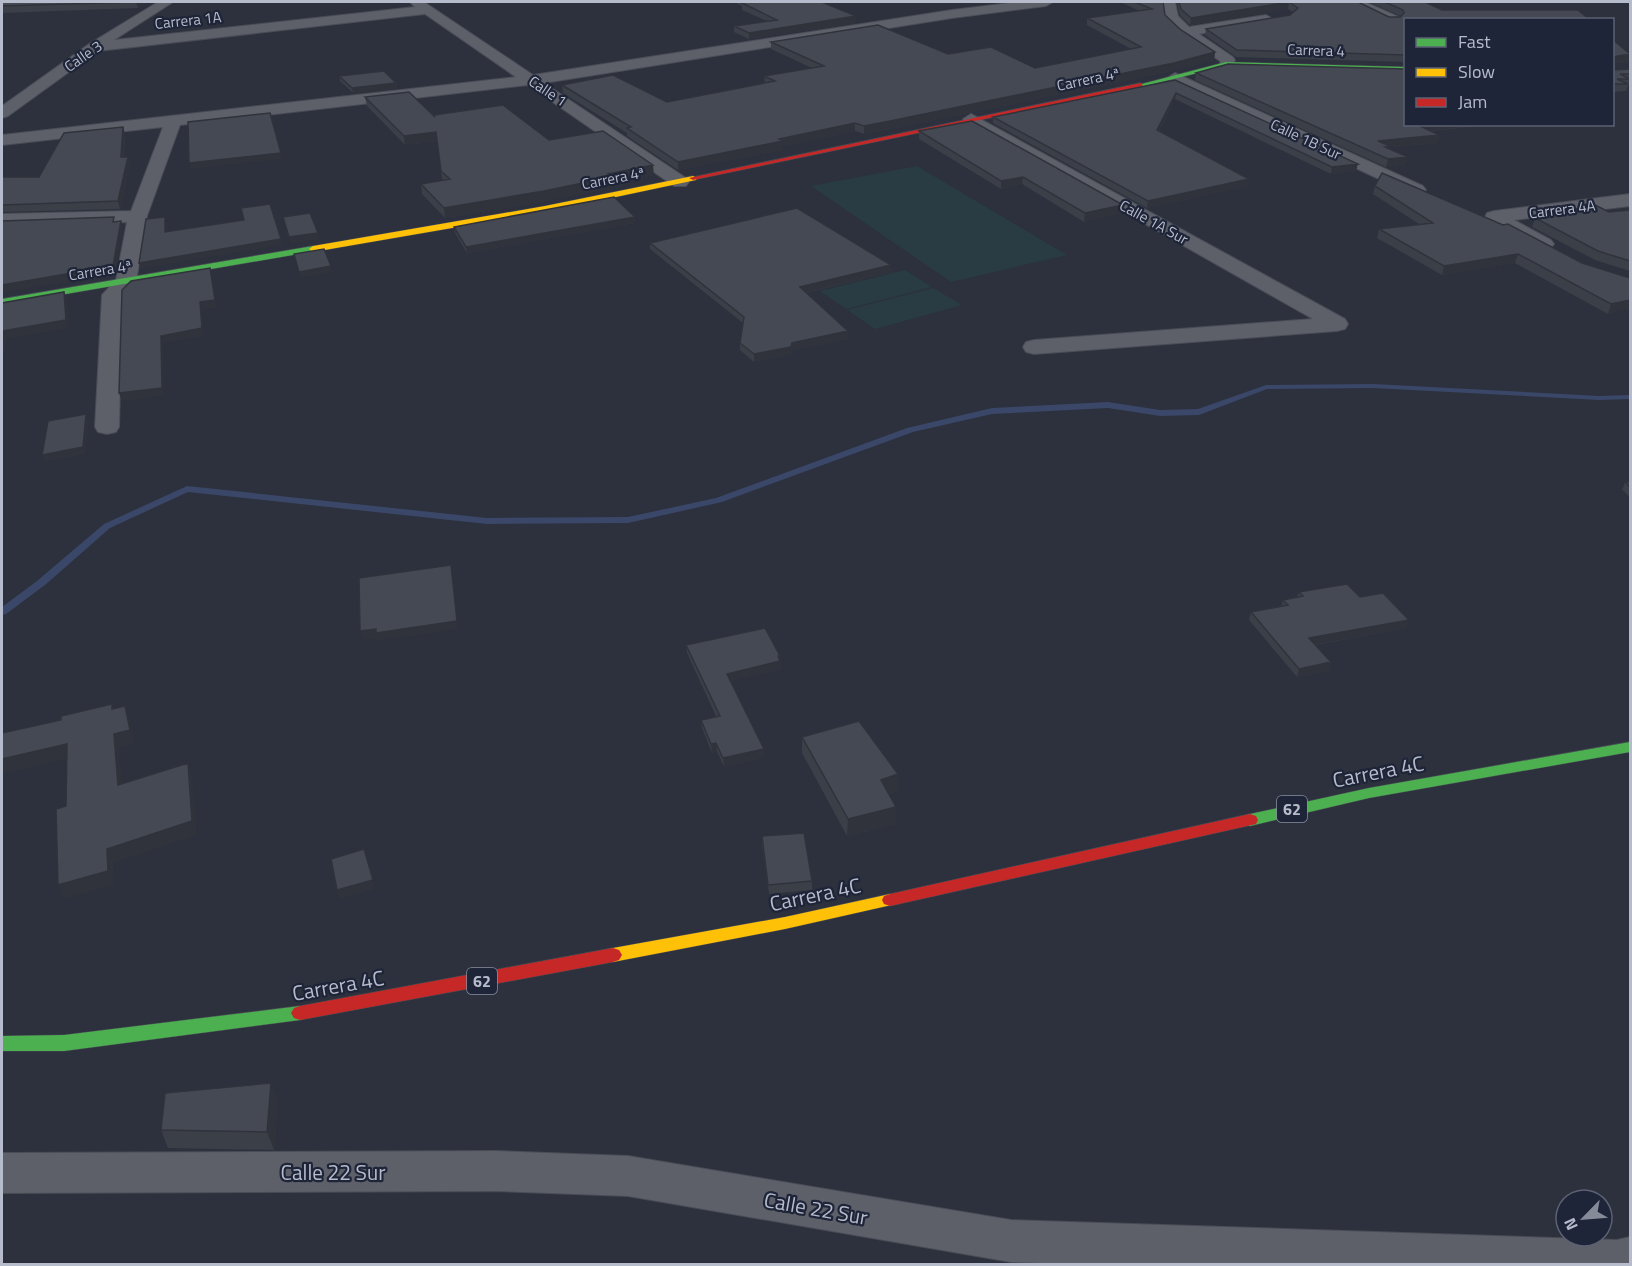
<svg xmlns="http://www.w3.org/2000/svg" width="1632" height="1266" viewBox="0 0 1632 1266" font-family="'Titillium Web',sans-serif">
<style>
.green{fill:#293b43}
.lines{fill:none;stroke-linecap:round;stroke-linejoin:round}
.stream{fill:#3a4768;fill-rule:evenodd}
.street-casing{stroke:#494c55;stroke-width:2}
.fast-casing{stroke:#494c55;stroke-width:1}
.slow-casing{stroke:#494c55;stroke-width:1}
.jam-casing{stroke:#494c55;stroke-width:1}
.street{fill:#5d6069;fill-rule:evenodd}
.fast{fill:#4caf50;fill-rule:evenodd}
.slow{fill:#ffc107;fill-rule:evenodd}
.jam{fill:#c62828;fill-rule:evenodd}
.wall{fill:#3b3f48}
.shaded-wall{fill:#30333b}
.building{fill:#454954;stroke:#30333b;stroke-width:1.5}
.labels{text-anchor:middle;dominant-baseline:central;stroke-width:4.5;stroke-linejoin:round;paint-order:stroke}
.far-street-label{font-size:15px;fill:#b7bccc;stroke:#1f2538}
.shield{fill:#1f2538;stroke:#898fa0;stroke-width:1.5}
.shield-label{font-size:16px;font-weight:bold;fill:#b7bccc}
.near-street-label{font-size:21px;fill:#b7bccc;stroke:#1f2538}
</style>
<rect width="100%" height="100%" fill="#2c313d"/>
<path class="green" d="M917 166 1067 255 951 282 811 186Z
M905 270 932 287 846 309 820 291Z
M933 288 962 305 875 329 847 310Z"/>
<g class="lines">
<path class="stream" d="M1373 384 1599 396 1630 395V399L1599 400 1373 388 1267 389 1199 415 1160 416 1108 408 992 414 913 432 722 502 628 523 487 524 188 492 110 528 45 585 6 614 2 615V607L37 581 104 524 187 486 487 518 628 517 716 498 907 428 992 408 1108 402 1160 410 1198 409 1266 385Z"/>
<g class="street-casing">
<path id="street" d="M158 2H173L114 40 415 7 410 2H424L533 75 952 10 1019 2H1053L1046 6 952 18 544 83 686 178 689 182 686 186H674L528 85 180 125 147 216 136 282 122 297 119 427 116 432 107 434 98 432 95 427 102 295 116 280 127 222 2 226V214L131 211 163 127 2 145V135L516 77 425 14 98 51 8 116 2 118V106L89 44Z
M1162 2H1175L1178 16 1189 27 1266 15 1273 19 1266 23 1199 34 1233 57 1235 60 1231 67 1226 68 1221 67 1220 61 1181 35 1166 20Z
M1348 2H1365L1401 18 1399 21H1389Z
M1175 73 1423 186 1426 190 1423 194H1411L1170 81 1167 78Z
M971 114 1345 319 1348 324 1345 329 1337 331 1034 354 1026 352 1023 347 1026 342 1034 340 1313 319 965 122 963 119Z
M1630 194V206L1514 220 1551 240 1554 244 1551 248 1544 250 1487 221 1485 217 1487 213 1494 211Z
M496 1151 628 1156 1011 1220 1617 1240 1630 1237V1264H1068L1011 1262 628 1196 496 1191 2 1193V1153Z"/>
</g>
<g class="fast-casing">
<path id="fast" d="M1226 62 1406 67V71L1226 66 1141 87 1138 85Z
M313 246 316 247V251L2 305V299Z
M1630 742V752L1369 798 1250 826 1244 824 1242 820 1244 816 1250 814 1369 788Z
M300 1006 306 1008 309 1013 306 1018 300 1020 64 1051H2V1036L64 1035Z"/>
</g>
<g class="slow-casing">
<path id="slow" d="M693 176 697 178 696 180 545 212 313 252 309 249 313 246 545 206Z
M890 894 896 896 898 900 896 904 785 929 613 962 607 960 604 955 607 950 613 948 785 917Z"/>
</g>
<g class="jam-casing">
<path id="jam" d="M1141 83 1143 86 693 180 689 178Z
M1250 814 1256 816 1258 820 1256 824 890 906 884 904 882 900 884 896 890 894Z
M613 948 619 950 622 955 619 960 613 962 300 1020 294 1018 291 1013 294 1008 300 1006Z"/>
</g>
<use href="#street" class="street"/>
<use href="#fast" class="fast"/>
<use href="#slow" class="slow"/>
<use href="#jam" class="jam"/>
</g>
<path class="wall" d="M2 2H148L138 8 2 13Z
M734 2H822L856 23 749 39 734 32V26L767 21 742 10V6Z
M1120 2H1163L1165 15 1181 30 1215 52 1214 60 1172 71 890 129 864 134 855 131 783 146V150L678 170 627 136V133L563 93 562 85 667 102 765 83 764 76 812 68 771 49V42L948 54 1035 68 1131 49 1087 25V18L1140 11Z
M1177 2H1358L1389 17H1400L1401 16 1369 2H1425L1406 20V62L1236 57 1205 35 1206 29 1290 15 1293 12 1288 9 1190 25 1180 15Z
M1612 39 1630 54 1629 62 1613 63V70L1630 69V81L1626 91 1612 92Z
M1196 73 1406 124H1494L1431 131 1439 135 1438 143 1390 147 1389 149 1406 164 1386 167 1195 80Z
M339 76 396 83 397 88 353 93 340 81Z
M1175 80 1356 171 1331 174 1175 99 1159 131 1249 179 1248 186 1147 208 993 123V117Z
M365 97 435 117 549 140 654 175 613 183V187L545 201 445 218 422 194 421 184 442 180 438 141 405 145 367 106Z
M123 127 125 134 124 157H128L130 164 120 209 2 212V177H39Z
M919 131 1123 205 1122 213 1084 222 1022 184 1001 189 919 139Z
M1375 186 1582 263 1630 278 1608 314 1515 263 1442 275 1377 238 1379 229 1419 224 1373 194Z
M1630 210V271L1595 260 1532 227 1535 218 1609 212Z
M635 223 467 253 455 233 454 227Z
M650 243 891 272 806 293 848 331V339L792 350 791 354 754 362 740 350V343L743 323 650 249Z
M1625 482H1630V497L1622 490Z
M1299 592 1360 597 1407 628 1315 645 1331 662 1329 671 1297 677 1249 620 1251 612 1281 607 1283 600 1297 597Z
M686 645 780 656 781 669 730 681 764 757 724 767 717 751 712 753 702 728 701 720 716 716 687 653Z
M802 737 898 791 889 794 896 824 847 836 802 753Z
M762 836 812 881V890L769 894 762 845Z
M278 1100 274 1150 168 1148 161 1130Z"/>
<path class="shaded-wall" d="M136 2H148L138 8Z
M431 2H458L432 5Z
M1289 2 1288 9 1190 25 1191 18Z
M856 16V23L749 39V33Z
M1215 52 1214 60 1172 71 890 129 864 134V126Z
M1630 55 1629 62 1612 63 1613 57Z
M396 83 397 88 353 93 352 88Z
M1176 93 1175 99 1156 136 1157 130Z
M855 123V131L783 146V150L678 170V162Z
M1423 124H1494L1416 132 1418 125Z
M123 127 125 134 123 165 121 157Z
M436 132 438 141 405 145 404 136Z
M1439 135 1438 143 1390 147 1388 154 1378 141Z
M281 153 282 159 191 169 189 163Z
M128 157 130 164 120 209 118 201Z
M1408 157 1406 164 1386 167 1388 159Z
M1358 164 1356 171 1331 174 1332 167Z
M653 165 654 175 613 183V187L545 201 445 218 444 208Z
M1023 177 1022 184 1001 189V181Z
M1249 179 1248 186 1147 208 1148 201Z
M1123 205 1122 213 1084 222 1085 213Z
M165 217 167 223V238L165 232Z
M635 217V223L467 253 466 247Z
M121 221 123 229 115 274 2 293V285Z
M318 233 319 239 290 244 289 237Z
M281 239 282 245 140 269 139 263Z
M1518 254 1515 263 1442 275 1444 266Z
M891 265V272L800 294V287Z
M331 266 333 273 301 278 299 272Z
M210 268 217 307 202 310 204 336 163 343 164 396 122 401 119 393 161 336 200 302Z
M64 292 67 300 69 328 6 339 5 351H2L3 331Z
M1630 300V309L1608 314 1611 304Z
M848 331V339L792 350 791 354 754 362V354L792 343Z
M86 414 89 421 85 454 45 462 42 455Z
M451 565 458 629 378 641 377 638 362 640 360 631Z
M1409 620 1407 628 1307 646 1309 638Z
M780 656 781 669 727 682V674Z
M1331 662 1329 671 1297 677 1299 669Z
M125 706 130 720 135 744 119 748 123 799 118 785 114 734Z
M716 743 717 751 712 753 711 744Z
M67 744 72 758 2 774V759Z
M764 749V757L724 767 723 758Z
M188 763 192 777 197 835 113 863 114 885 64 899 58 885 107 849Z
M898 774V791L880 797 881 780Z
M896 807V824L847 836 848 819Z
M373 880 375 889 340 899 337 890Z
M271 1083 278 1100 274 1150 267 1132Z"/>
<path class="building" d="M2 2H134L2 6Z
M747 2H822L856 16 749 33 734 26 777 20 742 3 748 2Z
M1135 2H1163L1165 15 1181 30 1215 52 1174 63 890 121 864 126 855 123 779 139 783 141 678 162 627 128 631 127 562 85 613 75 667 102 775 81 764 76 824 66 771 42 878 25 948 54 991 47 1035 68 1141 47 1087 18 1152 9Z
M1179 2H1358L1389 17H1400L1404 13 1403 10 1385 2H1425L1442 10H1578L1590 20H1406V55L1237 50 1206 29 1290 15 1298 8 1289 2 1191 18 1181 9Z
M1612 39 1630 54 1613 57V70L1630 69V74H1620L1630 79H1617L1628 84H1612Z
M1228 64 1406 69V124H1423L1418 125 1439 135 1378 141 1390 146 1385 147 1408 157 1388 159 1196 73Z
M384 71 396 83 352 88 339 76Z
M1175 80 1358 164 1332 167 1176 93 1157 130 1249 179 1148 201 993 117Z
M409 92 435 117 434 115 503 105 549 140 603 131 653 165 608 174 612 177 544 191 444 208 421 184 450 179 441 171 436 132 404 136 365 97Z
M270 113 281 153 189 163 188 122Z
M972 121 1123 205 1085 213 1023 177 1001 181 919 131Z
M123 127 121 157H128L118 201 2 205V177H39L64 133Z
M1382 173 1503 225 1508 224 1582 263 1630 278V300L1611 304 1518 254 1444 266 1379 229 1433 223 1375 186Z
M614 197 635 217 466 247 454 227Z
M270 204 281 239 139 263 146 219 165 217V232L244 220 241 208Z
M1595 205 1609 212 1630 210V261L1598 251 1535 218Z
M797 208 891 265 800 287 848 331 792 343 791 347 754 354 740 343 744 317 650 243Z
M310 213 318 233 289 237 283 217Z
M114 217 113 222 121 221 113 266 2 285V221Z
M324 249 331 266 299 272 294 254Z
M210 268 215 300 200 302 202 328 161 336 162 388 119 393 122 290 131 281Z
M64 292 66 320 3 331 2 342V303Z
M86 414 83 447 42 455 48 421Z
M1625 482H1630V487Z
M451 565 457 621 376 633V629L360 631 359 578Z
M1347 584 1360 597 1383 593 1409 620 1309 638 1331 662 1299 669 1251 612 1288 605 1283 600 1303 596 1299 592Z
M765 628 780 656H778L780 661 727 674 764 749 723 758 716 743 711 744 701 720 720 716 686 645Z
M112 704V709L125 706 130 730 114 734 118 785 188 763 192 821 107 849 108 871 58 885 56 809 66 806 67 744 2 759V733L61 720V716Z
M859 721 898 774 881 780 896 807 848 819 802 737Z
M804 833 812 881 768 885 762 836Z
M364 849 373 880 337 890 331 859Z
M271 1083 267 1132 161 1130 165 1093Z"/>
<g class="labels">
<g class="far-street-label">
<text transform="translate(188 20) rotate(-6)">Carrera 1A</text>
<text transform="translate(1316 50) rotate(2)">Carrera 4</text>
<text transform="translate(83 56) rotate(-35)">Calle 3</text>
<text transform="translate(1088 79) rotate(-12)">Carrera 4ª</text>
<text transform="translate(548 91) rotate(34)">Calle 1</text>
<text transform="translate(1306 139) rotate(25)">Calle 1B Sur</text>
<text transform="translate(613 178) rotate(-11)">Carrera 4ª</text>
<text transform="translate(1562 209) rotate(-7)">Carrera 4A</text>
<text transform="translate(1154 222) rotate(29)">Calle 1A Sur</text>
<text transform="translate(100 270) rotate(-9)">Carrera 4ª</text>
</g>
<g class="shield">
<rect x="1277" y="796" width="30" height="26" rx="4.5"/>
<rect x="467" y="968" width="30" height="26" rx="4.5"/>
</g>
<g class="shield-label">
<text x="1292" y="809">62</text>
<text x="482" y="981">62</text>
</g>
<g class="near-street-label">
<text transform="translate(1378 771) rotate(-11)">Carrera 4C</text>
<text transform="translate(815 894) rotate(-12)">Carrera 4C</text>
<text transform="translate(338 985) rotate(-10)">Carrera 4C</text>
<text x="333" y="1172">Calle 22 Sur</text>
<text transform="translate(816 1208) rotate(10)">Calle 22 Sur</text>
</g>
</g>
<rect width="1632" height="1266" fill="none" stroke="#b7bccc" stroke-width="6"/>
<rect x="1404" y="18" width="210" height="108" fill="#1f2538" stroke="#5c6173" stroke-width="1.5"/>
<rect x="1416" y="38" width="30" height="9" fill="#4caf50" stroke="#5c6173" stroke-width="1.5"/>
<text x="1458" y="48" font-size="18" fill="#b7bccc">Fast</text>
<rect x="1416" y="68" width="30" height="9" fill="#ffc107" stroke="#5c6173" stroke-width="1.5"/>
<text x="1458" y="78" font-size="18" fill="#b7bccc">Slow</text>
<rect x="1416" y="98" width="30" height="9" fill="#c62828" stroke="#5c6173" stroke-width="1.5"/>
<text x="1458" y="108" font-size="18" fill="#b7bccc">Jam</text>
<g transform="translate(1584 1218) rotate(245)"><circle r="28" fill="#1f2538" stroke="#5c6173" stroke-width="1.5"/>
<path d="M0-4.5L10 22L0 15L-10 22Z" fill="#868b9a"/>
<text y="-9" font-size="16" font-weight="bold" text-anchor="middle" fill="#b7bccc">N</text>
</g>
</svg>
